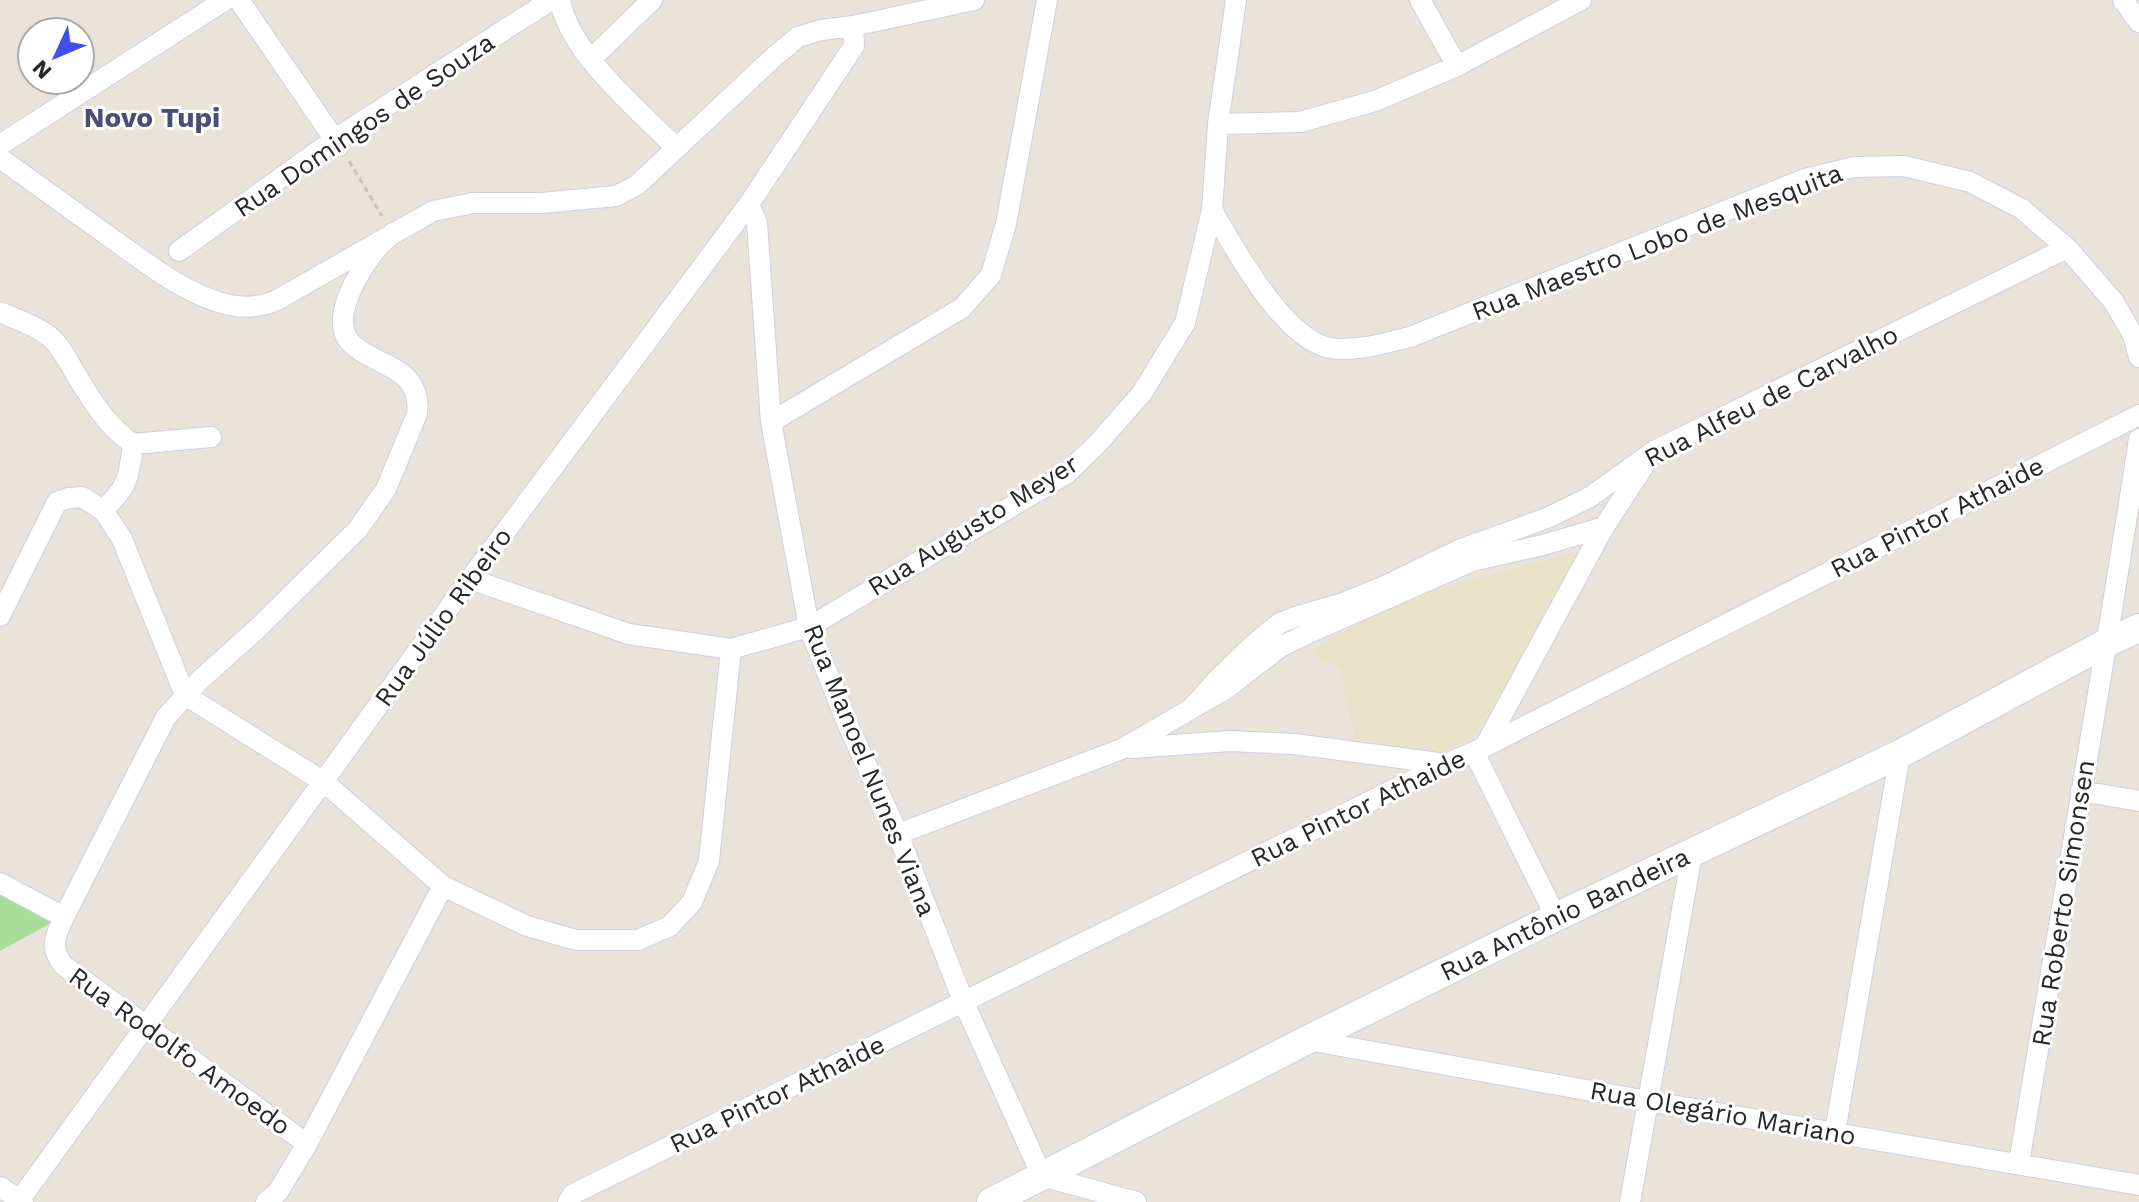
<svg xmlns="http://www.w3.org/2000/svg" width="2139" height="1202" viewBox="0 0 2139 1202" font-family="'Work Sans',sans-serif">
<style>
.education{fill:#eae2c8}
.green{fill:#a8dd97}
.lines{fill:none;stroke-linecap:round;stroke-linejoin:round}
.street-casing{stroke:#ced0df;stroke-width:22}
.secondary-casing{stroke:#ced0df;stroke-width:30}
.path{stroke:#c3c3c3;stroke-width:3;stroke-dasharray:6 4;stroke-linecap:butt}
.street{stroke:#fff;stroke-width:20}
.secondary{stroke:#fff;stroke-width:28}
.labels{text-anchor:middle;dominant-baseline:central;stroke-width:6;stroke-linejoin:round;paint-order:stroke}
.street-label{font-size:26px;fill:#272727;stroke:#fff}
.neighbourhood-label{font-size:28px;font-weight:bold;fill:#4a4e74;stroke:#fff}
</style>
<rect width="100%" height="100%" fill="#e9e3d9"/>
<path class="education" d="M1587 549 1476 733 1445 753 1355 738 1340 669 1311 652 1389 603Z"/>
<path class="green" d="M0 893 51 923 0 951Z"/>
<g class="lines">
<g class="street-casing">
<path id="street" d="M239 0 339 146
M560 0C569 53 639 110 676 148
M1420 0 1457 66
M2123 0 2139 22
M590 60 652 0
M1218 124 1300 122 1375 101 1457 66 1581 0
M0 145 225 0
M0 158C37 185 74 211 111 238 145 262 187 296 229 305 245 308 262 307 277 300L433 211 473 203H542L616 196 637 185 775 56 798 37 821 30 853 26 974 0
M749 204 757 223 771 422 809 627 848 725 898 834 964 1003 1042 1176 1136 1202
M1212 210C1235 249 1283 339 1330 348 1357 352 1384 343 1410 337L1805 179 1854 167 1904 166 1970 182 2022 209 2067 248 2114 302 2133 335 2139 357
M179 251 335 139 551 0
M0 312C16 319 37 326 50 337 61 346 68 361 75 373 92 401 106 425 133 444L211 437
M771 422 962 308 991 275 1006 224 1047 0
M103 510C128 487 129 478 133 444
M470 579 629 634 731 649 809 627 1066 474 1099 442 1142 393 1185 323 1212 210 1218 124 1236 0
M0 616 57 502 69 498 82 497 103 510 122 539 185 695 324 782 443 886 527 926 576 940H638L670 926 692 902 709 861 731 649
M1192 708 1216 681 1253 645 1280 623 1295 617 1343 603 1387 585 1459 550 1547 518 1590 497 1654 451 2067 248
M1485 746 1604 527 1647 461
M1132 748 1230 741 1294 744 1446 764
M1474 752 1556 917
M2081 791 2139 801
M898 834 1124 748 1227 688 1280 647 1313 631 1472 561 1543 545 1604 527
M0 883 64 917
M1307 1040 1648 1101 2139 1185
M1835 1132 1900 754
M307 1144 63 965C49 946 55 937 64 917L166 717 201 679 258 628 358 529 386 489 417 414C422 368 381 368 354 346 327 324 356 277 371 256 377 247 385 240 393 233
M2019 1163C2059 922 2102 681 2139 439
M0 1187 23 1202
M18 1202 470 579 749 204 854 46 853 26
M266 1202 278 1192 307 1144 443 886
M568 1202 573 1194 1446 764 1474 752 2139 415
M1630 1202 1692 854"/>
</g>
<g class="secondary-casing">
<g id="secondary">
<path id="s1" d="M991 1202 1307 1040 1556 917 1900 754 2108 642 2139 628"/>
</g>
</g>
<path class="path" d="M349 161 382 216"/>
<use href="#street" class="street"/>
<use href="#secondary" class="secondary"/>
</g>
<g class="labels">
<g class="street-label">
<text transform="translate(364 125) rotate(-34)">Rua Domingos de Souza</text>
<text transform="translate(1657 242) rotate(-21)">Rua Maestro Lobo de Mesquita</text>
<text transform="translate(1771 396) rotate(-27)">Rua Alfeu de Carvalho</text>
<text transform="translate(1937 517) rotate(-27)">Rua Pintor Athaide</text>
<text transform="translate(973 525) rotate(-32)">Rua Augusto Meyer</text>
<text transform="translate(443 617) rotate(-54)">Rua Júlio Ribeiro</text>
<text transform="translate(870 770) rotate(68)">Rua Manoel Nunes Viana</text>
<text transform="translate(1358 808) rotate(-26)">Rua Pintor Athaide</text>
<text transform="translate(2063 903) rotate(-81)">Rua Roberto Simonsen</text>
<text stroke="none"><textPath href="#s1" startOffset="642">Rua Antônio Bandeira</textPath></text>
<text transform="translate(180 1051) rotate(36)">Rua Rodolfo Amoedo</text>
<text transform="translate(777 1094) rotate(-26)">Rua Pintor Athaide</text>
<text transform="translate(1723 1113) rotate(10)">Rua Olegário Mariano</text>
</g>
<g class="neighbourhood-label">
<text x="152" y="117">Novo Tupi</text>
</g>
</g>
<g transform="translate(56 56) rotate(226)"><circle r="38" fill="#ffffff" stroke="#a9a9a9" stroke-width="2"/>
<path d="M0-6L14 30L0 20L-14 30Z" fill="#3f4fef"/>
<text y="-12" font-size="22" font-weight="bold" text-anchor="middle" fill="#272727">N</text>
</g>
</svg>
